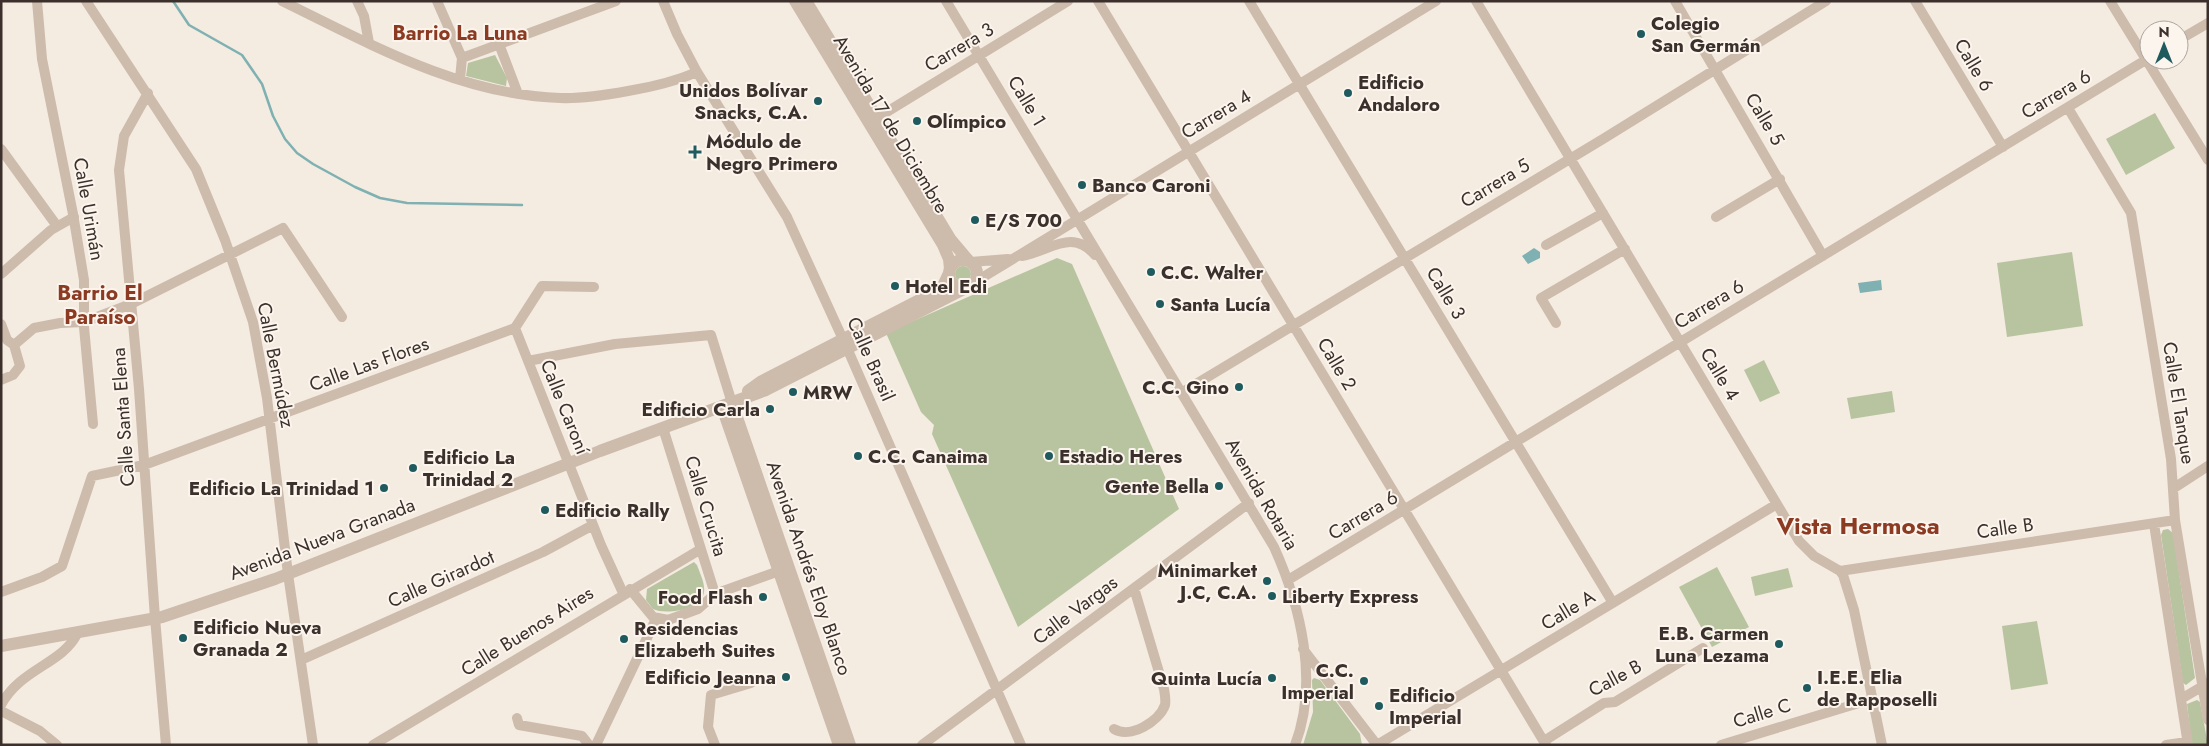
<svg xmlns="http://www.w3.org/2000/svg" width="2209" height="746" viewBox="0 0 2209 746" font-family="Jost,sans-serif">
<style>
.green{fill:#b8c4a0}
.water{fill:#7fb0b2}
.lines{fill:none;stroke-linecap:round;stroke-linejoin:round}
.stream{stroke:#7fb0b2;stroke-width:2.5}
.minor{stroke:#cdbbac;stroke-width:10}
.tertiary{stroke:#cdbbac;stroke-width:12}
.poi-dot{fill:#1f5a5e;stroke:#fbf5ee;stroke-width:2}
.labels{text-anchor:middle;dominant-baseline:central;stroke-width:4;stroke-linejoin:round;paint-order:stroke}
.poi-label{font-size:19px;font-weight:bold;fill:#3b302b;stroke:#fbf5ee;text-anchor:start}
.street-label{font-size:19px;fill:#3b302b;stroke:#fbf5ee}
.neighbourhood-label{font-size:20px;font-weight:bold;fill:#8c3b22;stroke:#fbf5ee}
.quarter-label{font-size:21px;font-weight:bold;fill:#8c3b22;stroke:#fbf5ee}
.district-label{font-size:24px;font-weight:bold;fill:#8c3b22;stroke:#fbf5ee}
</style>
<rect width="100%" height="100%" fill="#f4ebe1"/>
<path class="green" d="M495 55 507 78 506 86 466 76 468 63Z
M2155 113 2175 148 2126 175 2106 139Z
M2072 252 2083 326 2007 337 1997 263Z
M1057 258 1072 264 1179 509 1018 627 932 434 934 425 921 412 886 333Z
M955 274a8 8 0 1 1 16 0a8 8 0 1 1-16 0Z
M1764 360 1780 393 1760 402 1744 370Z
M1892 391 1895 412 1851 419 1847 398Z
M2168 529 2173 533 2195 678 2186 685 2183 683 2161 535 2163 530Z
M694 562 697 565C700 574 707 586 703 596 698 610 665 615 653 609L646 600 647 589Z
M1717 567 1749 627 1712 647 1679 587Z
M1788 568 1793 587 1755 596 1751 577Z
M2037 621 2048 684 2011 690 2002 626Z
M1314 678 1320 680 1360 734 1362 745H1303L1313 712 1312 680Z
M2197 700 2200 702 2208 745H2192L2187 704Z"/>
<path class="water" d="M1534 248 1540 252V258L1528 264 1522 256Z
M1881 280 1882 290 1860 293 1858 283Z"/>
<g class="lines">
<path class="stream" d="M173 1 189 25 242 55 262 84 273 116 285 139 297 153 313 164 355 187 380 198 407 203 522 205"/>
<path class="minor" d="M37 1 42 59 73 214 84 280V327L93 424
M86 1 196 169 225 240 253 322 267 398 288 574 313 745
M282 1C370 44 460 95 560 98 582 99 606 95 628 91 652 87 674 82 697 72
M357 1 364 16 369 43
M437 1 462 58 460 79
M663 1 677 34 697 72 787 217 847 348 1021 745
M946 1 1274 547C1301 607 1319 682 1295 745
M1098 1 1546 745
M1249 1 1613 603
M1476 1 1799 541 1814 556 1840 571 1843 575 1854 610 1882 745
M1675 1 1823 256
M1915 1 2003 147
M2110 1 2208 160
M2179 40 2208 23
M499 44 518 94
M462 58 616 1
M148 93 124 136 119 170 139 389 155 618 166 745
M2068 108 2131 213 2171 459 2175 520 2208 720
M872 121 1068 1
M1 149 57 226
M1716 217 1780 179
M1546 245 1603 213
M1022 256C1050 251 1072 228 1095 255
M971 262 1008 259
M1 274 51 230 74 217
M975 282 1436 1
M1556 323 1541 298 1625 249
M1 324 7 340 14 345 20 366 13 375 1 380
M515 328 601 545 623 593
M515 328 542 286 594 287
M14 345 34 328 60 323 84 322 131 304 283 228 342 317
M528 361 615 344 711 335 732 403
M1181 393 1603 139 1826 1
M663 428 715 594
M2174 488 2208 466
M2154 524 2188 745
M1840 571 2175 520
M1288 580 2149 58
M630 589 653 617 668 620 698 609 715 594 779 571
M1 592 42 577 62 566 92 476 144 465 515 328
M1303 649 1377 745
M301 660 543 552 593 525
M2181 699 2208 683
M1 705C20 669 62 664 77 634
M1 711 40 731 57 745
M517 718 519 725 582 736 589 745
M1114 729C1130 739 1159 722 1165 705 1166 700 1165 695 1164 689L1134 588
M1544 741 1604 703 1615 702 1703 648
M373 745 701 549
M596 745 656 619
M715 745 708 727 711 695 751 683
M922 745 1249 503
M1377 745 1777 504
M1721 745 1872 699
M2166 745 2187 742"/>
<path class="tertiary" d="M795 1 943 245 949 259 950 269
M806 1 951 240 968 260
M949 274a14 14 0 1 1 28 0a14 14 0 1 1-28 0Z
M748 391 762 381 929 295 943 286 949 273
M732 403 850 745
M722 407 839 745
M1 646 162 617 275 579 600 451 766 390 966 288"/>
</g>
<g class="poi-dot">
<circle cx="1641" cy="34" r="5"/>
<circle cx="1348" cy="93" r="5"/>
<circle cx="818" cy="101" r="5"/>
<circle cx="917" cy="121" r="5"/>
<path d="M692.5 144.5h5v5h5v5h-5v5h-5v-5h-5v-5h5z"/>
<circle cx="1082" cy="185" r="5"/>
<circle cx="975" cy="220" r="5"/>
<circle cx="1151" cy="272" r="5"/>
<circle cx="895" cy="286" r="5"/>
<circle cx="1160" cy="304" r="5"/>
<circle cx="1239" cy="387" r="5"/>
<circle cx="793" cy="392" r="5"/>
<circle cx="770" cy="409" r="5"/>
<circle cx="858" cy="456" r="5"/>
<circle cx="1049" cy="456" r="5"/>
<circle cx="413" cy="468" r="5"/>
<circle cx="1219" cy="486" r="5"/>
<circle cx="384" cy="488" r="5"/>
<circle cx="545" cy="510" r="5"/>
<circle cx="1267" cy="581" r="5"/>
<circle cx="1272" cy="596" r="5"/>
<circle cx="763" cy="597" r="5"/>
<circle cx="183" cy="638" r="5"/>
<circle cx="624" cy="639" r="5"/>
<circle cx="1779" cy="644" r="5"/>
<circle cx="786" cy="677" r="5"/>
<circle cx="1272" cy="678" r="5"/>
<circle cx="1364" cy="681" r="5"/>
<circle cx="1807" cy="688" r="5"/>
<circle cx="1379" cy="706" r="5"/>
</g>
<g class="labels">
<g class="poi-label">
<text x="1651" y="23">Colegio<tspan x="1651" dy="22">San Germán</tspan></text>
<text x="1358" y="82">Edificio<tspan x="1358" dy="22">Andaloro</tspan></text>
<text x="808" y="90" text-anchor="end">Unidos Bolívar<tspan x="808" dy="22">Snacks, C.A.</tspan></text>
<text x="927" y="121">Olímpico</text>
<text x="706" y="141">Módulo de<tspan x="706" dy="22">Negro Primero</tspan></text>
<text x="1092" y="185">Banco Caroni</text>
<text x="985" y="220">E/S 700</text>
<text x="1161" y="272">C.C. Walter</text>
<text x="905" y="286">Hotel Edi</text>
<text x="1170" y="304">Santa Lucía</text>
<text x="1229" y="387" text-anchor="end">C.C. Gino</text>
<text x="803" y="392">MRW</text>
<text x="760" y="409" text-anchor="end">Edificio Carla</text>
<text x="868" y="456">C.C. Canaima</text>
<text x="1059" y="456">Estadio Heres</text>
<text x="423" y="457">Edificio La<tspan x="423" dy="22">Trinidad 2</tspan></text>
<text x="1209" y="486" text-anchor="end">Gente Bella</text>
<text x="374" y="488" text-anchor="end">Edificio La Trinidad 1</text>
<text x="555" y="510">Edificio Rally</text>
<text x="1257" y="570" text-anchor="end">Minimarket<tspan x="1257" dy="22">J.C, C.A.</tspan></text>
<text x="1282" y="596">Liberty Express</text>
<text x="753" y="597" text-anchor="end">Food Flash</text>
<text x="193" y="627">Edificio Nueva<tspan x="193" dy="22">Granada 2</tspan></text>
<text x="634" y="628">Residencias<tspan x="634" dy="22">Elizabeth Suites</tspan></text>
<text x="1769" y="633" text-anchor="end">E.B. Carmen<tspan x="1769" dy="22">Luna Lezama</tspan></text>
<text x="1354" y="670" text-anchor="end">C.C.<tspan x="1354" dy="22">Imperial</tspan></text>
<text x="776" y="677" text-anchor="end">Edificio Jeanna</text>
<text x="1817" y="677">I.E.E. Elia<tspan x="1817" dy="22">de Rapposelli</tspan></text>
<text x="1262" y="678" text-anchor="end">Quinta Lucía</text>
<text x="1389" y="695">Edificio<tspan x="1389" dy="22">Imperial</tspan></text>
</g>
<g class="street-label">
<text transform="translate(959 47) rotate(-31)">Carrera 3</text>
<text transform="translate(1974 65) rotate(59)">Calle 6</text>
<text transform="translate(2056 94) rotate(-31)">Carrera 6</text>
<text transform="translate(1027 101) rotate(59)">Calle 1</text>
<text transform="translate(1216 114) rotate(-31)">Carrera 4</text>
<text transform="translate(1765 119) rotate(59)">Calle 5</text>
<text transform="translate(891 124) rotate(59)">Avenida 17 de Diciembre</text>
<text transform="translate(1495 183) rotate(-31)">Carrera 5</text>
<text transform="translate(89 209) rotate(80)">Calle Urimán</text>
<text transform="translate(1446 293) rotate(59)">Calle 3</text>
<text transform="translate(1709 304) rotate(-31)">Carrera 6</text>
<text transform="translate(871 359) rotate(66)">Calle Brasil</text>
<text transform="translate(369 364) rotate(-20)">Calle Las Flores</text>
<text transform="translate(1337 364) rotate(59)">Calle 2</text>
<text transform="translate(276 365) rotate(79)">Calle Bermúdez</text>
<text transform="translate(1720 374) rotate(59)">Calle 4</text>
<text transform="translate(2179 403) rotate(81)">Calle El Tanque</text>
<text transform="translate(565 407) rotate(68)">Calle Caroní</text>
<text transform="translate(123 417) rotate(-94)">Calle Santa Elena</text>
<text transform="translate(1262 494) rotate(60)">Avenida Rotaria</text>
<text transform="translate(706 506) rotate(73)">Calle Crucita</text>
<text transform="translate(1363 515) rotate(-31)">Carrera 6</text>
<text transform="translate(2005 528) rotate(-8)">Calle B</text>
<text transform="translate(322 539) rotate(-21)">Avenida Nueva Granada</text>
<text transform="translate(809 568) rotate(71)">Avenida Andrés Eloy Blanco</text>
<text transform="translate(441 579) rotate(-24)">Calle Girardot</text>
<text transform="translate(1075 610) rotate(-37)">Calle Vargas</text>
<text transform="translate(1568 610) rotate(-31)">Calle A</text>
<text transform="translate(527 631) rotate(-32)">Calle Buenos Aires</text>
<text transform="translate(1615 678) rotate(-28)">Calle B</text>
<text transform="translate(1762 713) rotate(-17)">Calle C</text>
</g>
<g class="neighbourhood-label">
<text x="460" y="33">Barrio La Luna</text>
</g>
<g class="quarter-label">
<text x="100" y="293">Barrio El<tspan x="100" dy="24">Paraíso</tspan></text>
</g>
<g class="district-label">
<text x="1858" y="525">Vista Hermosa</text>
</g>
</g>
<rect width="2209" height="746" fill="none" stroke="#3b302b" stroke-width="5"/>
<g transform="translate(2164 45)"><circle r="24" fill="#fbf5ee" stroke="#aea6a0"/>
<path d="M0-4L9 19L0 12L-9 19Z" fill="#1f5a5e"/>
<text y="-8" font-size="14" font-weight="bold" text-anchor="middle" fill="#3b302b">N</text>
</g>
</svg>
